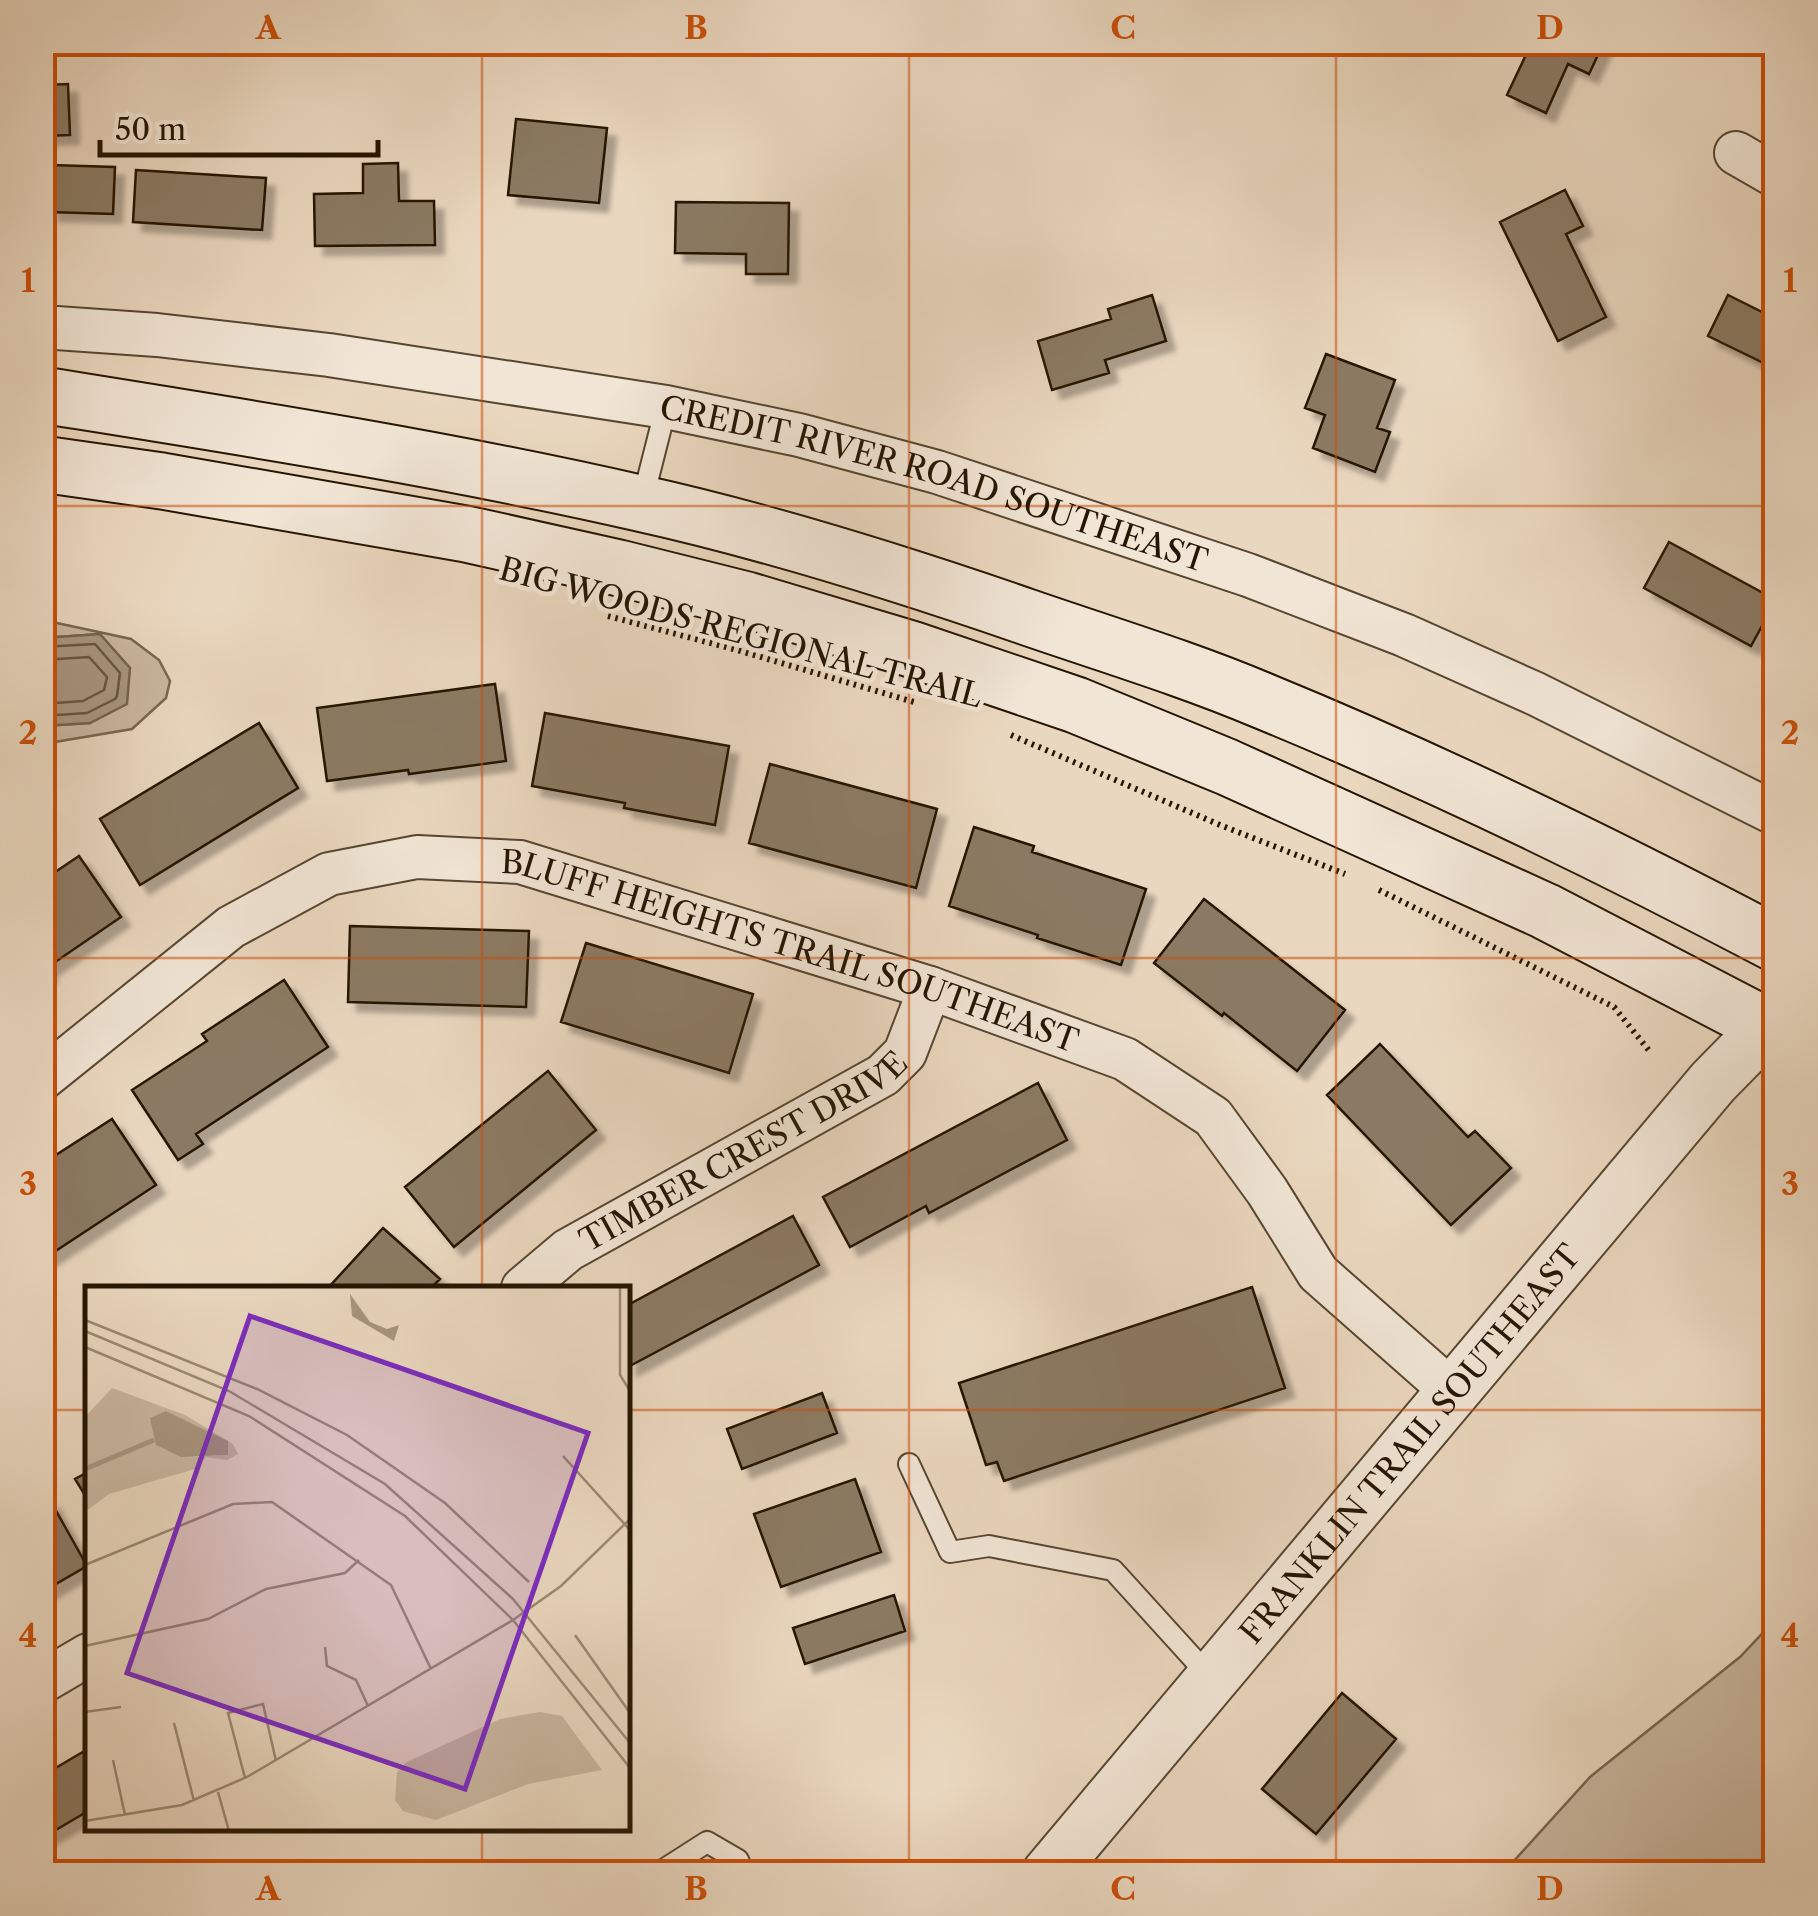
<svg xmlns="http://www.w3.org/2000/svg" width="1818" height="1916" viewBox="0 0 1818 1916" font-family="'Libre Caslon Text',serif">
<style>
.green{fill:#c9b69f;stroke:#776650;stroke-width:2.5}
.water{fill:#a7957e;stroke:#73624c;stroke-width:2.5}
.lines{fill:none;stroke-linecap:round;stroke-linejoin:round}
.shore{stroke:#665540;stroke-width:2.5}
.building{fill:#8b7a64;stroke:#251501;stroke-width:2.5;filter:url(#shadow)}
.service-casing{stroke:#564630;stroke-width:24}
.minor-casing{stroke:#564630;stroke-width:46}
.tertiary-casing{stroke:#564630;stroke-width:56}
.secondary-casing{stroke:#251501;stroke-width:59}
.path{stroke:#251501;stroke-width:6;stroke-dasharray:2.5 5;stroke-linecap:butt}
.service{stroke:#f1e5d5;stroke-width:20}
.minor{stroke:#f1e5d5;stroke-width:42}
.tertiary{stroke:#f1e5d5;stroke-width:52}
.secondary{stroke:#f1e5d5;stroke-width:55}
.grid{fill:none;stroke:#cb4f0a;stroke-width:2.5;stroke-opacity:0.55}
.labels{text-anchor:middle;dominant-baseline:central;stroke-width:9;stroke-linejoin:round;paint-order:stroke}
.street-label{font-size:32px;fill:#251501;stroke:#f1e5d5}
.inset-river{fill:none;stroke:#a7957e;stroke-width:5}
.inset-road{fill:none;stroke:#9b8973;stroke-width:2.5}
.view{fill:#7b2cbf;fill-opacity:0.15;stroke:#7b2cbf;stroke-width:5}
.inset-edge{fill:none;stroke:#251501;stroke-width:5}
.neatline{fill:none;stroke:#cb4f0a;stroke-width:4}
.grid-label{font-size:32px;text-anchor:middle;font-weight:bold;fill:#cb4f0a}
</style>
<defs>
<filter id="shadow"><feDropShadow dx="9" dy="9" stdDeviation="2.5" flood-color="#0004"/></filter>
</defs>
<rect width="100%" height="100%" fill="#ead7bf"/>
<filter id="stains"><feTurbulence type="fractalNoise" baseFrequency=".002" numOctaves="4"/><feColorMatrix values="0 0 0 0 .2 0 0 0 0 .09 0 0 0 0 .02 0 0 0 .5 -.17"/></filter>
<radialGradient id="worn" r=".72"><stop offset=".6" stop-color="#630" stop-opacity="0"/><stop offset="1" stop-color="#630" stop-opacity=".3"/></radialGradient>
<path class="green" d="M43 620 131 639 159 660 170 681 166 698 132 729 43 744V726L90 723 100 634 43 638Z
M1775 1620V1873H1503L1590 1777 1740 1657Z"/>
<path class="water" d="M100 634 130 668 127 704 90 723 43 726V638Z"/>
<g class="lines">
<path class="shore" d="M42 647 95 644 120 673 117 696 115 699 87 713 42 716
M42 660 89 657 107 677 104 690 83 701 42 704"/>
</g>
<path class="building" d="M1532 42H1604L1589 74 1568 64 1546 113 1507 95Z
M68 84 70 135 42 136V85Z
M516 119 607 128 599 203 508 195Z
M398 163 399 201H434L435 245 315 246 314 194 363 193V164Z
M51 165 115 167 113 214 49 212Z
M136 170 266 178 262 230 133 222Z
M1565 190 1583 226 1566 234 1606 317 1558 341 1500 222Z
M676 202 789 203 788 274H746V254L675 253Z
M1152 295 1166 341 1105 360 1109 373 1052 390 1038 341 1111 319 1108 309Z
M1728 295 1776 319V369L1708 336Z
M1326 354 1395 380 1377 428 1390 432 1375 472 1313 448 1325 415 1305 408Z
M1669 542 1776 600 1751 646 1644 588Z
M495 684 506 761 409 774 408 770 327 781 317 708Z
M545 713 729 746 715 825 624 808 625 803 532 786Z
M259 723 298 788 140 885 100 819Z
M770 764 937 809 916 888 749 843Z
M974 827 1034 846 1032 852 1146 889 1121 965 1037 938 1038 935 949 906Z
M79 856 121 917 45 969 48 973 42 977V881Z
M1204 899 1345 1010 1297 1071 1224 1013 1222 1016 1154 963Z
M350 926 529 931 526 1007 348 1002Z
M586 943 753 994 729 1073 561 1022Z
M284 980 328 1047 196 1134 203 1144 178 1160 132 1090 207 1041 202 1034Z
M1380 1044 1468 1137 1475 1131 1511 1168 1451 1225 1327 1095Z
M548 1071 596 1130 454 1247 405 1187Z
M1038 1083 1067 1140 929 1213 926 1206 850 1247 823 1197Z
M112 1119 156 1185 42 1260V1164Z
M793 1216 819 1265 628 1367V1305Z
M383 1228 440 1279 431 1288H328Z
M1252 1287 1285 1388 1004 1481 997 1462 986 1465 959 1383Z
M822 1393 837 1433 742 1469 727 1429Z
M88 1472V1500L75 1479Z
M855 1479 881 1552 781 1587 754 1514Z
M50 1500 87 1566 42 1592V1505Z
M894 1595 905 1631 805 1664 793 1628Z
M1342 1693 1396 1739 1316 1834 1262 1789Z
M88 1749V1811L42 1838V1776Z"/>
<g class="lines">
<g class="service-casing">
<path id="service" d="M642 502 666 407
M909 1464 950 1552 989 1546 1113 1570 1211 1678
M657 1874 707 1842 738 1860 744 1874"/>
</g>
<g class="minor-casing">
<g id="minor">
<path d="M1736 153 1776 176"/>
<path id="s1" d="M42 327 157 335 329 355 666 407 799 435 937 472 1248 575 1404 635 1536 694 1776 814"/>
<path id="s2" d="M42 1079 231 927 329 874 417 857 520 862 930 988 1125 1059 1213 1117 1267 1191 1318 1273 1454 1393"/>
<path id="s3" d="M523 1288 568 1250 883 1075 905 1053 930 988"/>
<path d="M42 1682 88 1655"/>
</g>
</g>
<g class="tertiary-casing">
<g id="tertiary">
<path id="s4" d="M1048 1874 1713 1082 1768 1026 1776 1014"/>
</g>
</g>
<g class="secondary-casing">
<path id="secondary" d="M42 395C242 427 442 458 639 503 770 532 900 573 1027 617 1105 644 1185 668 1261 700 1437 772 1607 855 1776 944
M42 464 162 481 466 534 619 568 747 600 911 649 1076 705 1227 767 1545 911 1776 1031"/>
</g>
<path class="path" d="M608 616 737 650 914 702
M1011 735 1220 825 1345 874
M1379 890 1614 1007 1651 1053
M1762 1100 1776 1103"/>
<use href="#service" class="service"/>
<use href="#minor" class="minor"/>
<use href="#tertiary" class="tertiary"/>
<use href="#secondary" class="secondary"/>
</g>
<path class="grid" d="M482 42V1288M909 42V1874M1336 42V1874M42 506H1776M42 958H1776M42 1410H88M628 1410H1776M482 1828V1874"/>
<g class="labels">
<g class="street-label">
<text stroke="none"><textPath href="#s1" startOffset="908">CREDIT RIVER ROAD SOUTHEAST</textPath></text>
<text transform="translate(741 632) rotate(15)">BIG WOODS REGIONAL TRAIL</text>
<text stroke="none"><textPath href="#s2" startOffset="830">BLUFF HEIGHTS TRAIL SOUTHEAST</textPath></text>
<text stroke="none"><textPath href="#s3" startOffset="260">TIMBER CREST DRIVE</textPath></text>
<text stroke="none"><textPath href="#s4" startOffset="562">FRANKLIN TRAIL SOUTHEAST</textPath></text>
</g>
</g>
<g transform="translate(85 1286)">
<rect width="545" height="545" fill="#ead7bf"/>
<path d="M27 102 100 129 148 158 153 168 142 174 121 171 110 183 24 208 0 226V131ZM81 125 142 155 143 169 108 171ZM455 426 477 430 517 484 443 498 351 534 318 525 310 514 312 486 322 476 415 433Z" fill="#c9b69f" fill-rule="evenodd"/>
<path d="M265 8 285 36 302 43 314 39 309 55 267 30ZM81 125 143 155V169L96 171 71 159 65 132Z" fill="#a7957e"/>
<path class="inset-river" d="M0 183 69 154"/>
<path class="inset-road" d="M535 0V89L545 105M0 34 172 103 262 149 360 217 444 296M0 45 144 105 300 198 428 313 545 457M0 61 164 130 320 230 428 334 545 482M478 170 544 243M0 279 148 218 187 216 306 299 346 383M490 349 545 427M0 360 123 333 181 303 260 287 274 274M240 361 242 380 271 394 283 420M0 426 36 421M89 437 109 515M28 474 40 529M160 492 143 427 178 418 191 475M133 506 144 545M0 535 97 519 162 491 428 334 476 300 545 233"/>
<path class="view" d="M165 30 503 147 380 503 42 387Z"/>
<rect width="545" height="545" class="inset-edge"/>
</g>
<rect width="1818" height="1916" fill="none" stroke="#ead7bf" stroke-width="110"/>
<path d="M100 140v15h278v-15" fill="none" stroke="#251501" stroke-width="5"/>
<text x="115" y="140" font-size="30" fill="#251501" stroke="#f1e5d5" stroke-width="8" paint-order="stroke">50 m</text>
<rect x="55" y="55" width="1708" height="1806" class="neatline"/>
<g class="grid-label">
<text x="268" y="39">A</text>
<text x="696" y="39">B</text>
<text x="1123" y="39">C</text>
<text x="1550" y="39">D</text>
<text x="28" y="292">1</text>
<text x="1790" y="292">1</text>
<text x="28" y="744">2</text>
<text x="1790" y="744">2</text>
<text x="28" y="1195">3</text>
<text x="1790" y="1195">3</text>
<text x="28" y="1647">4</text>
<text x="1790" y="1647">4</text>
<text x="268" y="1900">A</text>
<text x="696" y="1900">B</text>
<text x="1123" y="1900">C</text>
<text x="1550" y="1900">D</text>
</g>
<rect width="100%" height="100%" filter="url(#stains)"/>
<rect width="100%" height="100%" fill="url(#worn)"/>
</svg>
